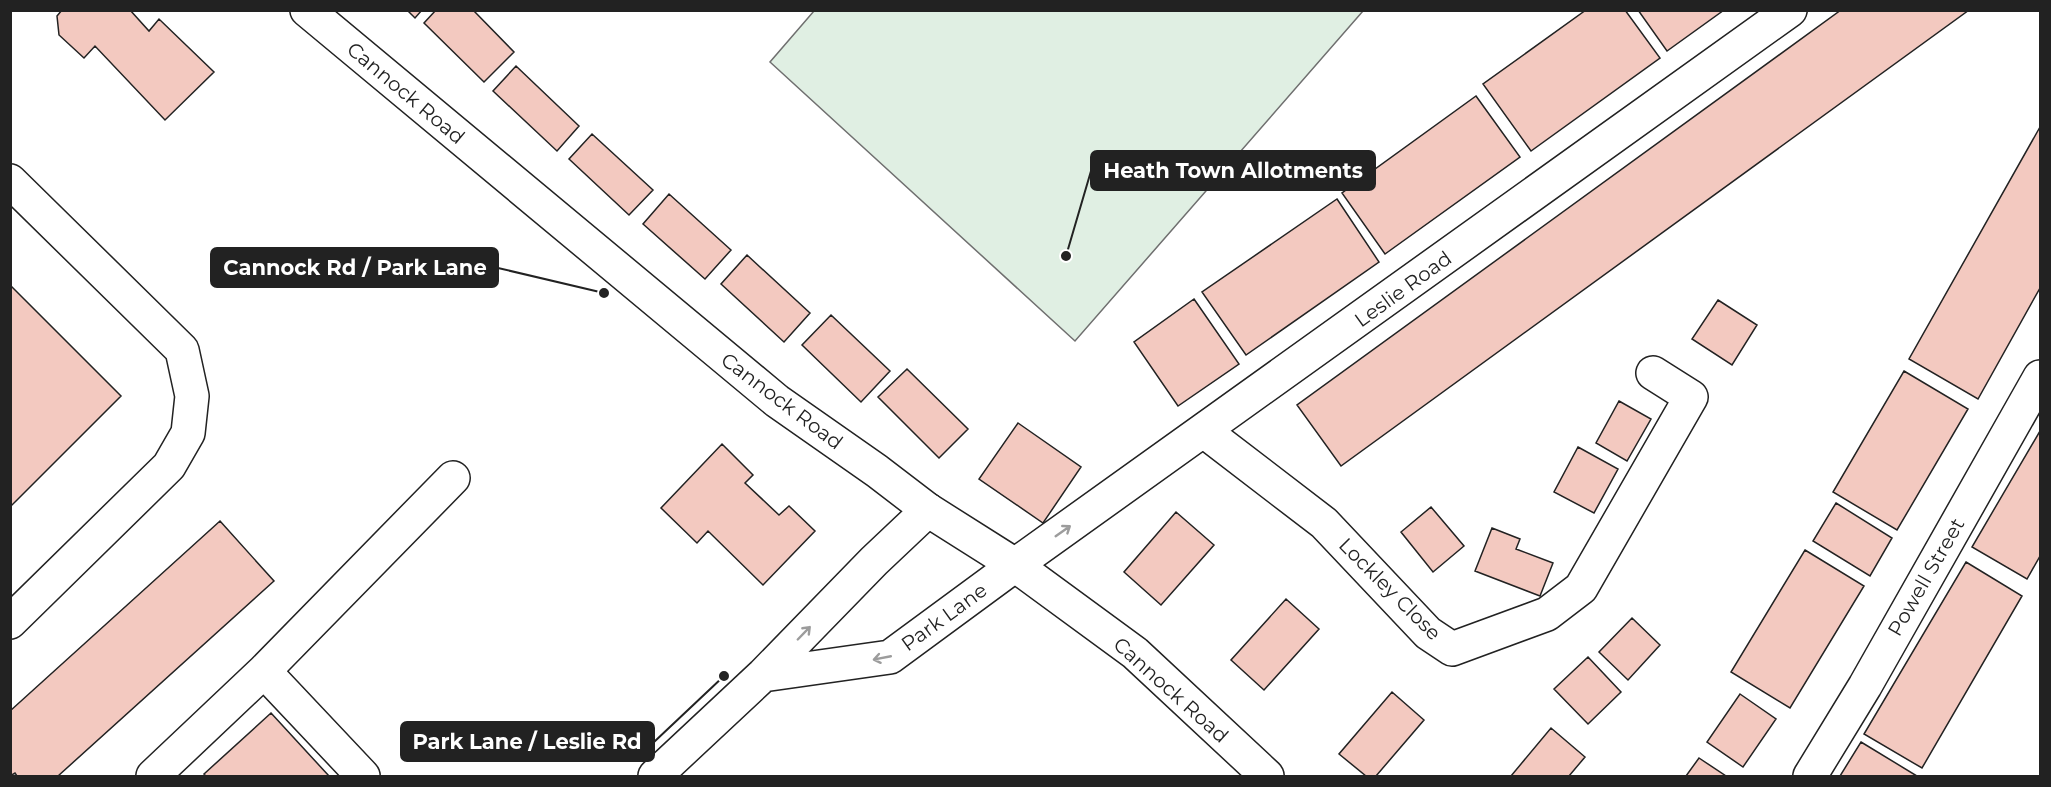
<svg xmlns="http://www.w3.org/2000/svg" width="2051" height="787" viewBox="0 0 2051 787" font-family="Montserrat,sans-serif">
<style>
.green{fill:#e0efe3;stroke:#6f6f6f;stroke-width:1.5}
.building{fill:#f3c9c0;stroke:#222;stroke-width:1.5}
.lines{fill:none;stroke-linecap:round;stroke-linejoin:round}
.minor-casing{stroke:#222;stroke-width:36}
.highway-casing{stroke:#222;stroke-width:36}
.minor{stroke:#fff;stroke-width:33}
.highway{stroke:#fff;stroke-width:33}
.oneway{stroke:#9c9c9c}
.labels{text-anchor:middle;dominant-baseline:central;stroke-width:4.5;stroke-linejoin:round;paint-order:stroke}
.street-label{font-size:20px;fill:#222;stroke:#fff}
.leader{fill:none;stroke:#222;stroke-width:2}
.callout-dot{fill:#222;stroke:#fff;stroke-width:2}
.callout{fill:#222;stroke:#222;stroke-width:2}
.callout-label{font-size:21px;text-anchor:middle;font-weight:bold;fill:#fff}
</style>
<rect width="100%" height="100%" fill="#fff"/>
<path class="green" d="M814 11V10L1363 11 1075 341 770 62Z"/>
<path class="building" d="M62 10H130L149 31 159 19 214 72 165 120 95 46 84 58 59 35 57 16Z
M407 10H422L415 18Z
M436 10H473L514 52 484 82 424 23Z
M1586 10H1625L1660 58 1531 151 1483 84Z
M1638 10H1724L1667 51Z
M1841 10H1969L1341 466 1297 405Z
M516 66 579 126 557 151 493 91Z
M1476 96 1520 157 1385 254 1342 193Z
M2040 127V288L1978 399 1909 359Z
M592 134 653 190 629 215 569 159Z
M669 194 731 250 705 279 643 224Z
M1337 199 1379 262 1246 355 1202 292Z
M747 255 810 313 784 342 721 284Z
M10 285 121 396 10 507Z
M1194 299 1239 364 1178 406 1134 342Z
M1718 300 1757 325 1732 365 1692 339Z
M831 315 890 371 861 402 802 345Z
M907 369 968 429 939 458 878 397Z
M1904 371 1968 409 1897 530 1833 492Z
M1619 401 1651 419 1627 461 1596 443Z
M1018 423 1081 467 1043 523 979 479Z
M2040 431V556L2027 579 1972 547Z
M722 444 753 475 745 483 779 515 789 506 815 531 763 585 708 531 697 543 661 508Z
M1578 447 1618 469 1594 513 1554 492Z
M1836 503 1892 538 1870 576 1813 541Z
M1431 507 1464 546 1433 572 1401 532Z
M1176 512 1214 545 1161 605 1124 572Z
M220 521 274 581 58 776H17L15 773 10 776V711Z
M1492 528 1520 539 1516 549 1553 563 1540 596 1475 571Z
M1805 550 1864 586 1790 708 1731 672Z
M1966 562 2022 596 1922 768 1864 734Z
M1286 599 1319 629 1264 690 1231 660Z
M1632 618 1660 645 1628 680 1599 652Z
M1588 657 1621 692 1588 724 1554 689Z
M1392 692 1424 720 1376 776H1366L1339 754Z
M1740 694 1776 719 1743 767 1707 742Z
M271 713 329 776H206L204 774Z
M1551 728 1585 757 1569 776H1511Z
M1861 742 1917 776H1840Z
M1699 758 1726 776H1686Z"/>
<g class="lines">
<g class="minor-casing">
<path id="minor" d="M10 181 182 350 192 396 188 433 169 466 10 622
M1204 431 1324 523 1428 633 1452 649 1547 614 1581 588 1691 397 1653 373
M264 671 453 478
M763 675 890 657 1015 565 1790 10
M153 776 264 671 363 776
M655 776 763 675 874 561 928 510
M1810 776 1865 686 2040 377"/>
</g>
<g class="highway-casing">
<path id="highway" d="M307 10 777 401 877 471 928 510 1015 565 1135 653 1267 776"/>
</g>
<use href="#minor" class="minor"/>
<use href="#highway" class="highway"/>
</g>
<defs><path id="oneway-shaft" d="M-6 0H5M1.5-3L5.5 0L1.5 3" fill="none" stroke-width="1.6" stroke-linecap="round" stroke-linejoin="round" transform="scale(1.5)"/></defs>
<g class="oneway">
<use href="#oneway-shaft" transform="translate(1063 531) rotate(-35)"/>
<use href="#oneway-shaft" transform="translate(804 633) rotate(-46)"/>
<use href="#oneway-shaft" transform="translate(882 658) rotate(169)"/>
</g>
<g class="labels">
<g class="street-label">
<text transform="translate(406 93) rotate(40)">Cannock Road</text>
<text transform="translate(1403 289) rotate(-36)">Leslie Road</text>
<text transform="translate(782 401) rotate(37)">Cannock Road</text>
<text transform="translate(1926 577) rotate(-60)">Powell Street</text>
<text transform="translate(1390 589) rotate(45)">Lockley Close</text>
<text transform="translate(944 617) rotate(-36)">Park Lane</text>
<text transform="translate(1171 690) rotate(42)">Cannock Road</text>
</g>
</g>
<path class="leader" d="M1066 256L1091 171M604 293L498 268M724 676L654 742"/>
<g class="callout-dot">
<circle cx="1066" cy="256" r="6"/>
<circle cx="604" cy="293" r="6"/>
<circle cx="724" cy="676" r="6"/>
</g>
<g class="callout">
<rect x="1091" y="151" width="284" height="39" rx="6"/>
<rect x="211" y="248" width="287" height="39" rx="6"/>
<rect x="401" y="722" width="253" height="39" rx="6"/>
</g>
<g class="callout-label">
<text x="1233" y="178">Heath Town Allotments</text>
<text x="355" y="275">Cannock Rd / Park Lane</text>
<text x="527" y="749">Park Lane / Leslie Rd</text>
</g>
<rect width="2051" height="787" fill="none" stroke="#222222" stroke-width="24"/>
</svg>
